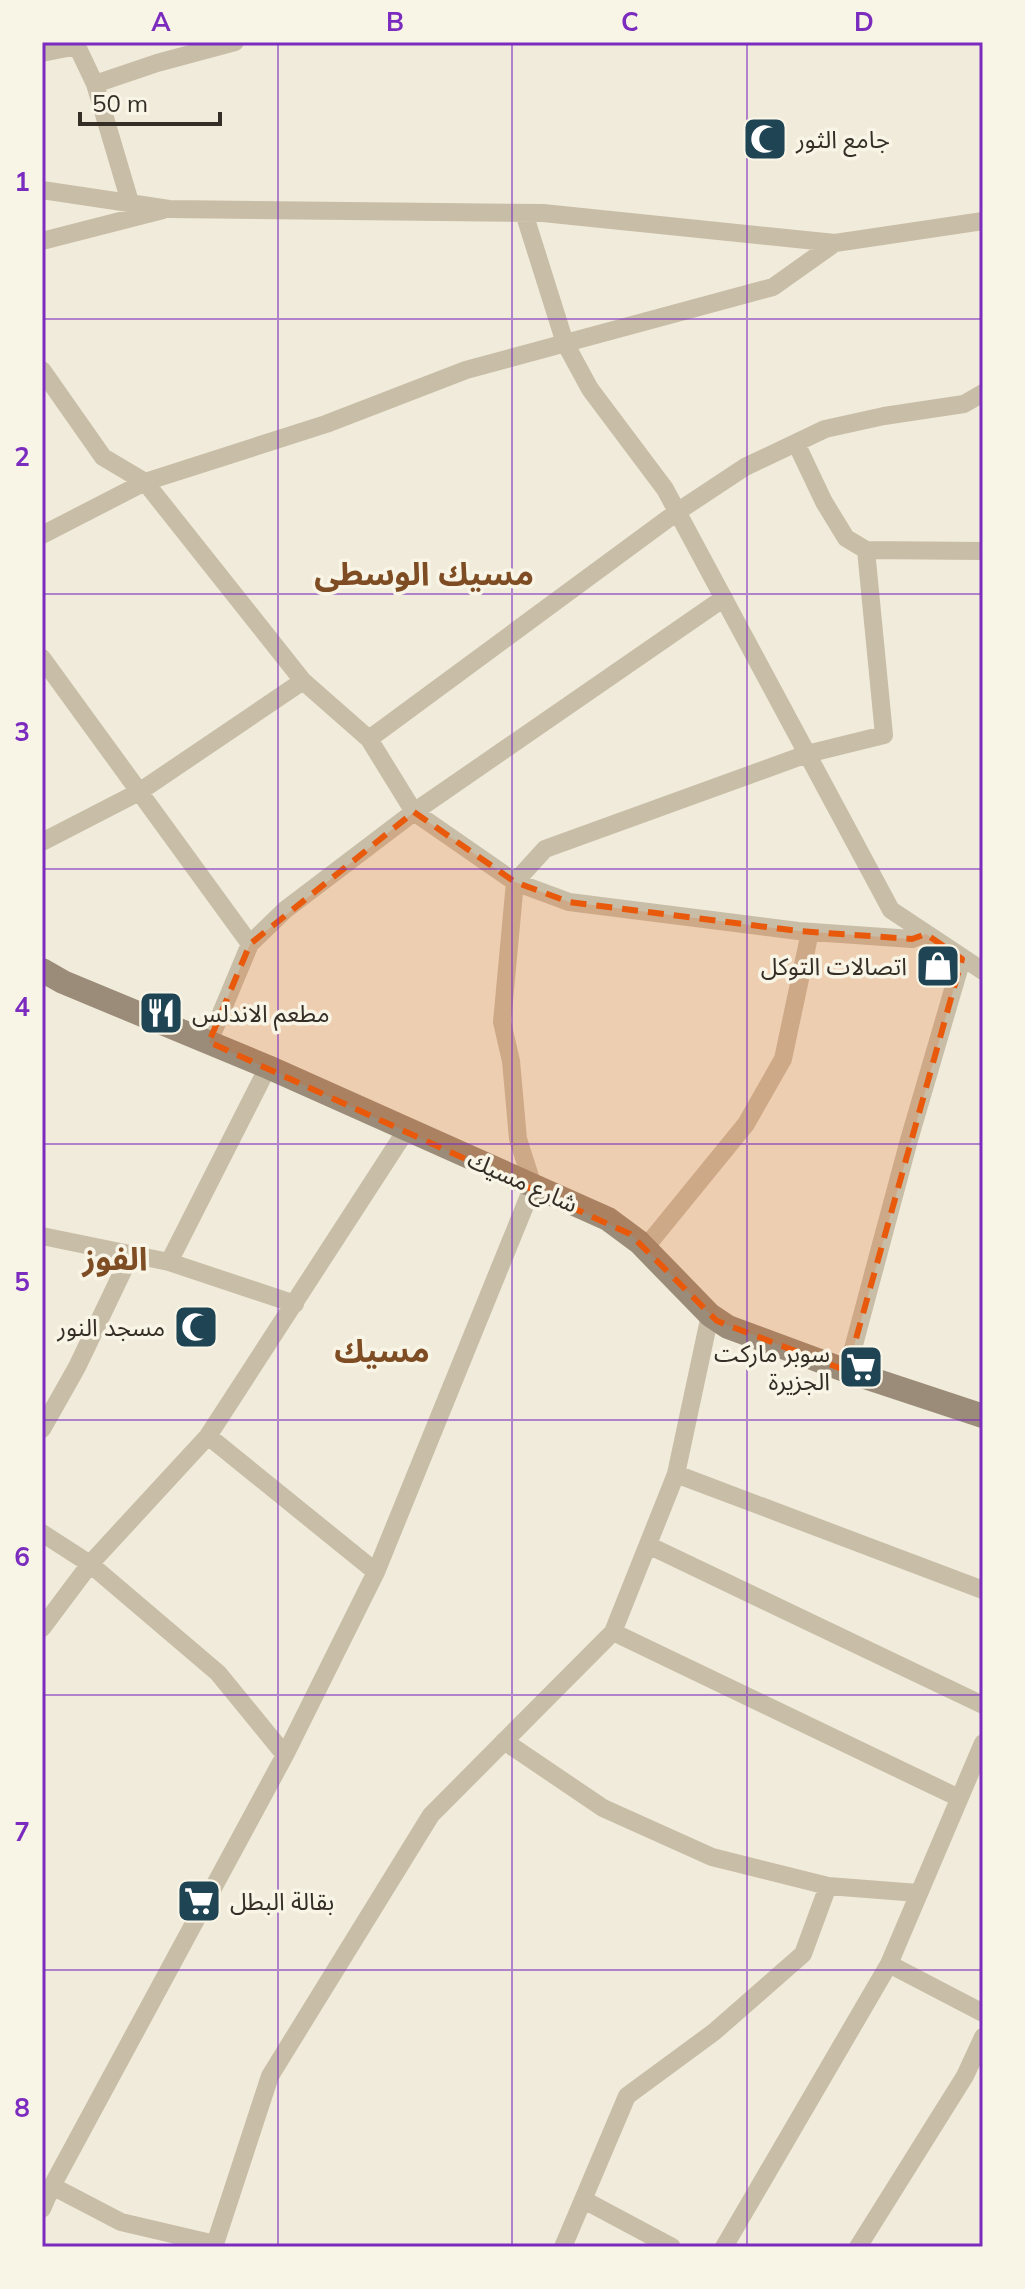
<svg xmlns="http://www.w3.org/2000/svg" width="1025" height="2289" viewBox="0 0 1025 2289" font-family="Mulish,'Noto Sans Arabic',sans-serif">
<style>
.lines{fill:none;stroke-linecap:round;stroke-linejoin:round}
.street{stroke:#c8bda7;stroke-width:18}
.secondary{stroke:#9b8c79;stroke-width:24}
.marked{fill:#e8590c;fill-opacity:0.2;stroke:#e8590c;stroke-width:6;stroke-dasharray:16 10;stroke-linejoin:round}
.grid{fill:none;stroke:#7b2cbf;stroke-width:2;stroke-opacity:0.55}
.labels{text-anchor:middle;dominant-baseline:central;stroke-width:7;stroke-linejoin:round;paint-order:stroke}
.poi-label{font-size:24px;fill:#342e27;stroke:#f8f4e6;text-anchor:start}
.street-label{font-size:24px;fill:#342e27;stroke:#f8f4e6}
.district-label{font-size:32px;font-weight:bold;fill:#7f4d24;stroke:#f8f4e6}
.neatline{fill:none;stroke:#7b2cbf;stroke-width:3}
.grid-label{font-size:26px;text-anchor:middle;font-weight:bold;fill:#7b2cbf}
</style>
<rect width="100%" height="100%" fill="#f0ebda"/>
<g class="lines">
<path class="street" d="M75 42 95 84 130 202
M42 53 77 46
M95 84 157 63 235 42
M42 190 169 209 543 213 835 243 983 221
M524 213 565 343 590 389 665 489 891 910 983 971
M42 241 163 210
M42 370 103 457 145 482 303 681 369 739 414 812 515 882 569 902 798 931 912 939 926 934
M796 443 824 502 846 538 866 550 983 551
M42 535 145 482 326 424 466 370 773 287 835 243
M42 658 250 944 209 1042
M369 739 677 512 745 467 825 429 884 416 964 404 983 393
M42 842 139 792 303 681
M250 944 285 910 414 812 724 598
M42 1236 169 1262 295 1304
M645 1248 746 1124 783 1059 810 932
M169 1262 268 1067
M847 1371 909 1140 962 959
M42 1429 77 1367 131 1254
M208 1436 376 1572
M676 1474 983 1590
M42 1533 90 1564 218 1673 285 1755
M648 1545 983 1705
M42 1628 90 1564 208 1436 407 1129
M613 1632 959 1798
M504 1741 603 1808 712 1857 828 1886 918 1893
M889 1964 983 2013
M52 2186 121 2222 215 2244
M584 2200 672 2247
M42 2209 52 2186 285 1755 376 1572 533 1186 518 1139 511 1061 502 1022 515 882 545 849 807 754 884 735 866 550
M214 2247 270 2076 431 1815 613 1632 676 1474 710 1315
M563 2247 627 2096 714 2032 803 1954 828 1886
M724 2247 889 1964 983 1743
M858 2247 965 2076 983 2037"/>
<path class="secondary" d="M42 970 63 982 268 1067 608 1219 639 1242 710 1315 728 1327 847 1371 983 1416"/>
</g>
<path class="marked" d="M414 812 515 882 569 902 798 931 912 939 926 934 962 959 847 1371 717 1321 630 1234 209 1042 250 944Z"/>
<path class="grid" d="M278 42V2247M512 42V2247M747 42V2247M42 319H983M42 594H983M42 869H983M42 1144H983M42 1420H983M42 1695H983M42 1970H983"/>
<defs>
<g id="mosque-square" transform="scale(2.3)"><rect x="-9" y="-9" width="18" height="18" rx="4" fill="#1f4554" stroke="#f8f4e6"/><path d="M3.5-4.9A6 6 0 1 0 3.5 4.9A5 5 0 1 1 3.5-4.9Z" fill="#fff"/></g>
<g id="shop-square" transform="scale(2.3)"><rect x="-9" y="-9" width="18" height="18" rx="4" fill="#1f4554" stroke="#f8f4e6"/><path d="M-5-2.5h2.3a2.7 3.5 0 0 1 5.4 0H5L5.5 6h-11ZM-1.5-2.5h3a1.5 2.3 0 0 0-3 0Z" fill="#fff"/></g>
<g id="restaurant-square" transform="scale(2.3)"><rect x="-9" y="-9" width="18" height="18" rx="4" fill="#1f4554" stroke="#f8f4e6"/><path d="M-5-6h1v4h1v-4h1v4h1v-4h1v5L-1.5 .5V6h-2V.5L-5-1ZM5-6V6H3V1.5H1.5Q1.5-4 5-6Z" fill="#fff"/></g>
<g id="supermarket-square" transform="scale(2.3)"><rect x="-9" y="-9" width="18" height="18" rx="4" fill="#1f4554" stroke="#f8f4e6"/><path d="M-6-5.5h2.5l.6 2H6L4.5 2H-2.5L-4.4-4H-6ZM-1.5 3.2a1.3 1.3 0 1 0 .1 0ZM3 3.2a1.3 1.3 0 1 0 .1 0Z" fill="#fff"/></g>
</defs>
<g fill-rule="evenodd">
<use href="#mosque-square" x="765" y="139"/>
<use href="#shop-square" x="938" y="966"/>
<use href="#restaurant-square" x="161" y="1013"/>
<use href="#mosque-square" x="196" y="1327"/>
<use href="#supermarket-square" x="861" y="1367"/>
<use href="#supermarket-square" x="199" y="1901"/>
</g>
<g class="labels">
<g class="poi-label">
<text x="796" y="139">جامع الثور</text>
<text x="907" y="966" text-anchor="end">اتصالات التوكل</text>
<text x="192" y="1013">مطعم الاندلس</text>
<text x="165" y="1327" text-anchor="end">مسجد النور</text>
<text x="830" y="1353" text-anchor="end">سوبر ماركت<tspan x="830" dy="28">الجزيرة</tspan></text>
<text x="230" y="1901">بقالة البطل</text>
</g>
<g class="street-label">
<text transform="translate(523 1181) rotate(24)">شارع مسيك</text>
</g>
<g class="district-label">
<text x="424" y="573">مسيك الوسطى</text>
<text x="115" y="1258">الفوز</text>
<text x="382" y="1350">مسيك</text>
</g>
</g>
<rect width="1025" height="2289" fill="none" stroke="#f8f4e6" stroke-width="88"/>
<path d="M80 112v12h140v-12" fill="none" stroke="#342e27" stroke-width="4"/>
<text x="92" y="112" font-size="24" fill="#342e27" stroke="#f8f4e6" stroke-width="6" paint-order="stroke">50 m</text>
<rect x="44" y="44" width="937" height="2201" class="neatline"/>
<g class="grid-label">
<text x="161" y="31">A</text>
<text x="395" y="31">B</text>
<text x="630" y="31">C</text>
<text x="864" y="31">D</text>
<text x="22" y="191">1</text>
<text x="22" y="466">2</text>
<text x="22" y="741">3</text>
<text x="22" y="1016">4</text>
<text x="22" y="1291">5</text>
<text x="22" y="1566">6</text>
<text x="22" y="1841">7</text>
<text x="22" y="2117">8</text>
</g>
</svg>
